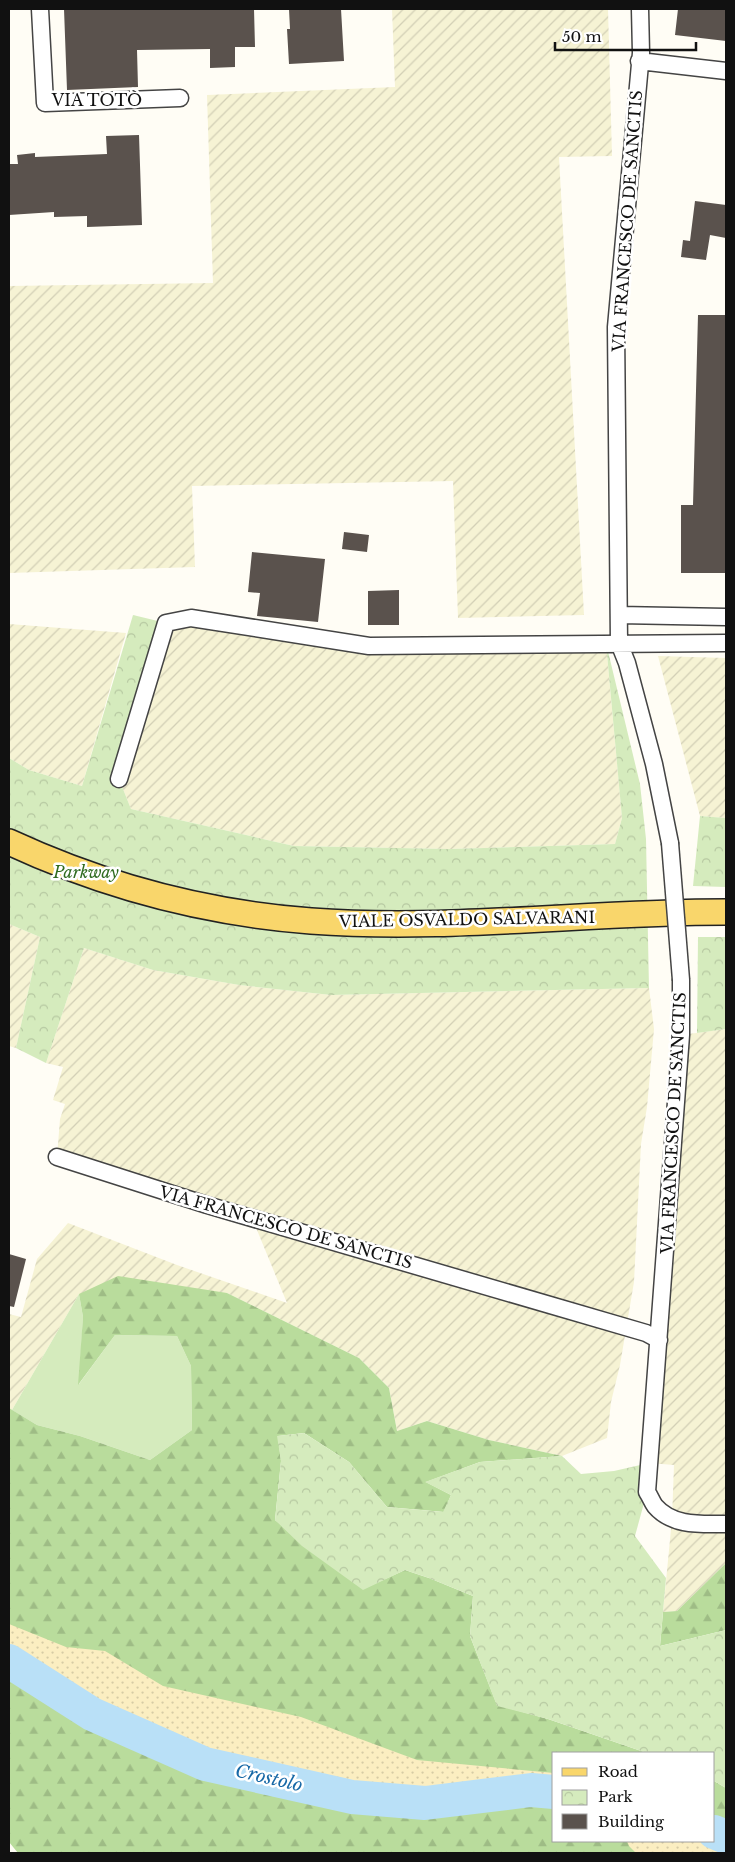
<svg xmlns="http://www.w3.org/2000/svg" width="735" height="1862" viewBox="0 0 735 1862" font-family="'Libre Baskerville',serif">
<style>
.farmland{fill:url(#farmland-furrows)}
.grass{fill:#d5ebbd}
.forest{fill:url(#forest-firs)}
.sand{fill:url(#sand-dots)}
.park{fill:url(#park-crowns)}
.lines{fill:none;stroke-linecap:round;stroke-linejoin:round}
.river{stroke:#b9e0f7;stroke-width:34}
.building{fill:#5a524d}
.minor-casing{stroke:#444;stroke-width:19}
.primary-casing{stroke:#222;stroke-width:28}
.minor{stroke:#fff;stroke-width:16}
.primary{stroke:#f9d66b;stroke-width:25}
.minor-bridge-casing{stroke:#444;stroke-width:19;stroke-linecap:butt}
.minor-bridge{stroke:#fff;stroke-width:16}
.labels{text-anchor:middle;dominant-baseline:central;stroke-width:5;stroke-linejoin:round;paint-order:stroke}
.street-label{font-size:16px;fill:#111;stroke:#fff}
.park-label{font-size:16px;font-style:italic;fill:#2f6b1f;stroke:#fff}
.water-label{font-size:18px;font-style:italic;fill:#1768a6;stroke:#fff}
</style>
<defs>
<pattern id="farmland-furrows" width="10" height="10" patternUnits="userSpaceOnUse" patternTransform="scale(1.25)"><rect width="10" height="10" fill="#f6f3d4"/><path d="M-1 1l2-2M0 10L10 0M9 11l2-2" fill="none" stroke="#d2cfb5"/></pattern>
<pattern id="forest-firs" width="22" height="20" patternUnits="userSpaceOnUse" patternTransform="scale(1.25)"><rect width="22" height="20" fill="#b9dc9c"/><path d="M5 1l3.5 6h-7zM16 11l3.5 6h-7z" fill="#9ebc85"/></pattern>
<pattern id="sand-dots" width="8" height="8" patternUnits="userSpaceOnUse" patternTransform="scale(1.25)"><rect width="8" height="8" fill="#fbeec1"/><path d="M2 2h.1M6 6h.1" fill="none" stroke="#d6cba5" stroke-width="1.8" stroke-linecap="round"/></pattern>
<pattern id="park-crowns" width="20" height="18" patternUnits="userSpaceOnUse" patternTransform="scale(1.25)"><rect width="20" height="18" fill="#d5ebbd"/><path d="M2 6a3 3 0 1 1 6 0M12 15a3 3 0 1 1 6 0" fill="none" stroke="#b6c8a1"/></pattern>
</defs>
<rect width="100%" height="100%" fill="#fffdf5"/>
<path class="farmland" d="M392 9H608L612 156 559 157 584 615 458 618 453 481 192 486 195 567 9 573V286L213 283 207 95 395 87Z
M191 618 369 646 606 643 622 818 615 844 449 849 294 846 131 809 119 779 166 623Z
M9 624 126 633 82 786 29 770 9 758Z
M658 656 726 658V818L700 816Z
M9 924 40 937 16 1048 9 1046Z
M84 948 153 970 239 985 331 995 649 988 654 1029 647 1107 641 1144 634 1282 620 1365 611 1402 607 1438 562 1456 489 1440 427 1421 397 1431 389 1388 359 1358 227 1293 79 1294 12 1410 9 1408V1314L21 1317 37 1259 68 1223 177 1265 287 1303 252 1218 57 1157 60 1119 65 1104 53 1100 63 1067 46 1063Z
M726 1029V1563L677 1611 663 1612 672 1519 674 1465 649 1463 681 1035Z"/>
<path class="grass" d="M79 1294 83 1317 79 1384 115 1335 177 1336 191 1366 192 1430 150 1460 80 1436 37 1425 12 1410Z"/>
<path class="forest" d="M118 1276 227 1293 359 1358 389 1388 397 1431 427 1421 489 1440 562 1456 480 1462 426 1482 451 1495 444 1512 387 1507 349 1462 304 1433 278 1436 281 1461 275 1520 363 1589 405 1570 429 1578 473 1596 470 1636 497 1705 548 1719 647 1753H554V1841H714V1781L726 1788V1853H18L9 1842V1408L37 1425 80 1436 150 1460 192 1430 191 1366 177 1336 115 1335 78 1385 83 1317 79 1294Z
M726 1563V1630L660 1646 663 1612 677 1611Z"/>
<path class="sand" d="M9 1624 66 1647 105 1651 163 1686 301 1717 417 1760 554 1773V1793L531 1790 425 1803 352 1797 205 1764 92 1714 9 1675Z
M714 1826 726 1833V1853H636L629 1846 627 1841H714Z"/>
<path class="park" d="M133 615 166 623 119 779 131 809 294 846 449 849 615 844 622 818 606 643 640 784 646 839 649 988 331 995 239 985 153 970 84 948 46 1063 16 1048 40 937 9 924V758L29 770 82 786Z
M700 816 726 818V887L693 886Z
M698 937H726V1029L697 1033Z
M304 1433 349 1462 387 1507 443 1512 451 1495 425 1482 480 1462 562 1456 581 1474 614 1471 649 1463 647 1492 635 1536 666 1578 660 1646 726 1630V1788L714 1781V1753H647L548 1719 497 1706 470 1636 473 1596 429 1578 405 1570 363 1590 302 1546 275 1520 281 1461 277 1436Z"/>
<g class="lines">
<path class="river" d="M9 1661 92 1714 205 1764 352 1797 425 1803 531 1790 554 1792
M714 1832 726 1837"/>
</g>
<path class="building" d="M64 9H254L255 47H235V67L210 68V49L137 50 138 87 67 90Z
M289 9H341L344 61 289 64 287 29H290Z
M678 9 726 10V41L675 35Z
M139 135 142 225 87 227V216L54 217V212L9 215V164H18L17 155 35 153V157L107 154 106 136Z
M695 201 726 205V238L710 235 706 260 681 257 683 240 690 241Z
M698 315H726V573H681V505H693Z
M344 532 369 535 367 552 342 549Z
M252 552 325 559 318 622 257 616 260 593 248 592Z
M399 590V625H368V591Z
M9 1254 26 1259 14 1307 9 1306Z"/>
<g class="lines">
<g class="minor-casing">
<path id="minor" d="M40 9 45 103 180 98
M640 9 641 53 616 327 619 643 627 663 654 764 670 843
M639 61 726 71
M619 615 726 617
M119 779 166 623 191 618 369 646 726 643
M681 980V1035L647 1492C650 1496 652 1502 655 1506 673 1527 702 1524 726 1524
M57 1157 207 1205 646 1333 659 1340"/>
</g>
<g class="primary-casing">
<path id="primary" d="M9 842C104 886 206 913 311 921 449 931 588 912 726 912"/>
</g>
<use href="#minor" class="minor"/>
<use href="#primary" class="primary"/>
<g class="minor-bridge-casing">
<path id="minor-bridge" d="M670 843 681 980"/>
</g>
<use href="#minor-bridge" class="minor-bridge"/>
</g>
<g class="labels">
<g class="street-label">
<text x="97" y="100">VIA TOTÒ</text>
<text transform="translate(627 221) rotate(-86)">VIA FRANCESCO DE SANCTIS</text>
<text transform="translate(467 919) rotate(-1)">VIALE OSVALDO SALVARANI</text>
<text transform="translate(673 1123) rotate(-87)">VIA FRANCESCO DE SANCTIS</text>
<text transform="translate(286 1227) rotate(16)">VIA FRANCESCO DE SANCTIS</text>
</g>
<g class="park-label">
<text x="86" y="872">Parkway</text>
</g>
<g class="water-label">
<text transform="translate(269 1778) rotate(13)">Crostolo</text>
</g>
</g>
<rect width="735" height="1862" fill="none" stroke="#111111" stroke-width="20"/>
<rect x="552" y="1752" width="162" height="90" fill="#ffffff" stroke="#a0a0a0"/>
<rect x="562" y="1768" width="25" height="8" fill="#f9d66b" stroke="#a0a0a0"/>
<text x="598" y="1777" font-size="15" fill="#111111">Road</text>
<rect x="562" y="1790" width="25" height="15" fill="url(#park-crowns)" stroke="#a0a0a0"/>
<text x="598" y="1802" font-size="15" fill="#111111">Park</text>
<rect x="562" y="1814" width="25" height="15" fill="#5a524d" stroke="#a0a0a0"/>
<text x="598" y="1827" font-size="15" fill="#111111">Building</text>
<path d="M555 42v8h141v-8" fill="none" stroke="#111111" stroke-width="2.5"/>
<text x="562" y="42" font-size="15" fill="#111111" stroke="#ffffff" stroke-width="4" paint-order="stroke">50 m</text>
</svg>
